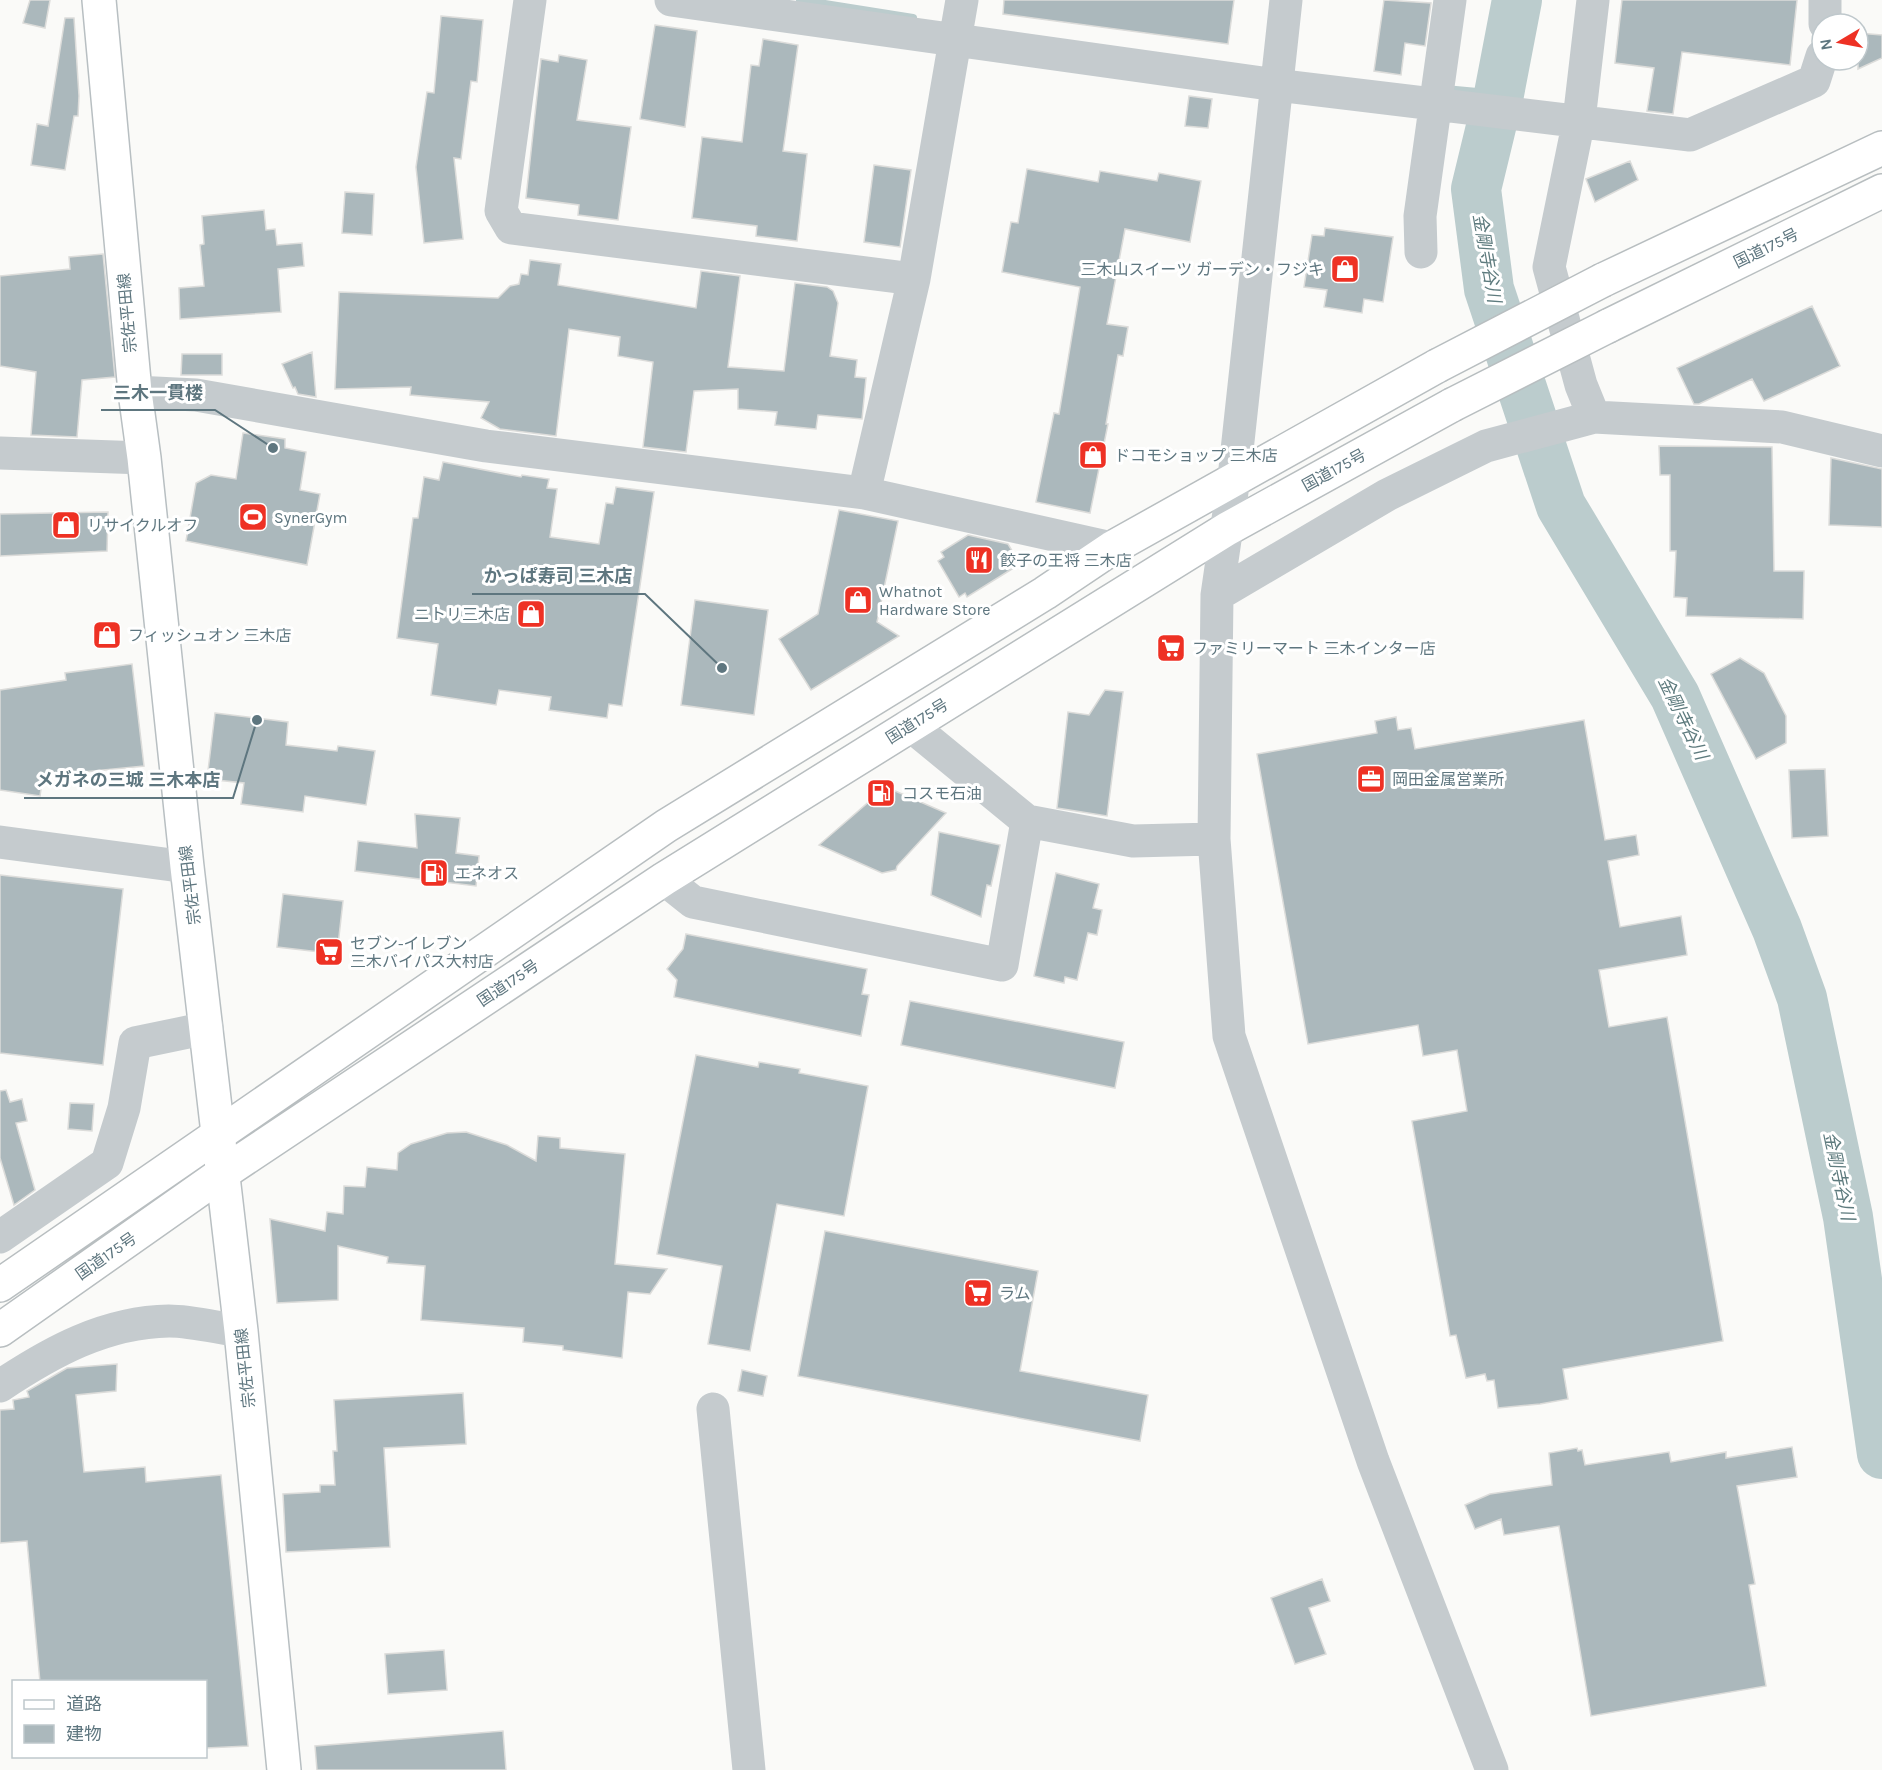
<svg xmlns="http://www.w3.org/2000/svg" width="1882" height="1770" viewBox="0 0 1882 1770" font-family="Karla,'Noto Sans JP',sans-serif">
<style>
.lines{fill:none;stroke-linecap:round;stroke-linejoin:round}
.stream{stroke:#bbcccd;stroke-width:8}
.river{stroke:#bbcccd;stroke-width:50}
.building{fill:#abb8bc;stroke:#dcdcda;stroke-width:1.5}
.major-casing{stroke:#b8bfc2;stroke-width:36}
.highway-casing{stroke:#b8bec0;stroke-width:36}
.minor{stroke:#c5cbce;stroke-width:33}
.major{stroke:#fff;stroke-width:33}
.highway{stroke:#fff;stroke-width:33}
.highway-bridge-casing{stroke:#b8bec0;stroke-width:36;stroke-linecap:butt}
.highway-bridge{stroke:#fff;stroke-width:33}
.labels{text-anchor:middle;dominant-baseline:central;stroke-width:6;stroke-linejoin:round;paint-order:stroke}
.street-label{font-size:16px;fill:#5e767f;stroke:#fff}
.poi-label{font-size:16px;fill:#5e767f;stroke:#fff;text-anchor:start}
.water-label{font-size:18px;font-style:italic;fill:#5e7b7e;stroke:#fff}
.leader{fill:none;stroke:#5e767f;stroke-width:2}
.callout-dot{fill:#5e767f;stroke:#fff;stroke-width:2}
.callout-label{font-size:18px;text-anchor:middle;font-weight:bold;fill:#5e767f;stroke:#fff;stroke-width:6;stroke-linejoin:round;paint-order:stroke}
</style>
<rect width="100%" height="100%" fill="#fafaf8"/>
<g class="lines">
<path class="stream" d="M800 0 913 18
M1445 89 1499 94"/>
<path class="river" d="M1517 0 1499 94 1476 189 1489 289 1561 506 1675 696 1777 929 1802 998 1848 1217 1882 1454"/>
</g>
<path class="building" d="M30 0H50L45 28 23 23Z
M1004 0H1234L1228 44 1003 14Z
M1384 0 1431 3 1425 46 1405 43 1401 75 1374 71Z
M1622 0H1797L1790 65 1682 52 1673 114 1647 111 1654 68 1615 63Z
M441 16 483 20 477 82 471 81 461 159 454 158 463 239 424 243 416 167 427 92 434 93Z
M65 18H74L79 96 78 116H74L65 170 31 165 37 124 48 126Z
M655 25 697 31 685 127 640 119Z
M1858 33 1882 35V58L1858 69Z
M763 39 798 45 783 151 807 154 797 241 756 236 757 226 692 218 702 137 742 142 751 65 759 66Z
M559 55 587 60 577 120 631 127 618 220 578 215 579 205 526 198 541 59 558 62Z
M1189 96 1212 99 1208 128 1185 126Z
M1630 161 1638 180 1595 202 1586 179Z
M874 165 911 170 900 247 864 242Z
M1027 169 1098 182 1100 171 1157 181 1159 173 1201 181 1190 242 1125 229 1107 324 1128 327 1123 356 1118 355 1106 424H1108L1090 513 1036 502 1054 413 1059 414 1080 287 1002 272 1011 222 1018 223Z
M345 192 374 194 372 235 342 233Z
M264 210 266 230 275 229 277 245 302 243 304 266 278 269 281 312 180 319 179 288 204 286 200 245 204 244 202 216Z
M1325 228 1393 237 1383 302 1364 299 1362 313 1324 307 1327 290 1304 287 1312 235 1324 236Z
M103 254 115 377 82 380 77 437 31 435 36 372 0 366V276L70 269 69 257Z
M530 260 561 264 558 285 696 308 701 271 740 276 728 367 784 371 795 283 827 287 833 291 838 303 830 356 857 360 855 377 866 378 862 419 818 415 816 429 775 425 777 412 738 409V389L694 391 686 452 643 447 653 362 618 356 620 337 569 329 556 436 500 429 481 418 489 402 410 395 411 387 335 389 339 292 498 298 510 286 519 284 521 274 528 275Z
M1812 306 1840 366 1764 401 1752 379 1699 404H1694L1677 368Z
M312 352 316 397 298 394 295 387 293 388 282 364Z
M182 354H222V375H181Z
M243 433 285 439V448L306 452 300 490 320 494 307 565 186 541 196 483 211 475 236 479Z
M1659 446 1772 447 1774 571H1804L1803 619 1686 616 1687 598 1674 597 1676 551H1670V475H1660Z
M1831 458 1882 469V527L1829 525Z
M443 462 521 477 522 475 549 479 547 488 557 489 550 537 599 544 606 503 613 504 616 487 654 492 622 706 609 704 607 718 549 710 551 697 499 690 496 705 431 695 438 644 397 638 413 518H418L424 477 439 480Z
M839 510 898 521 877 622 899 636 811 690 779 639 818 614Z
M108 512 107 551 0 556V514Z
M968 535 1008 544 1020 564 967 597 965 593 959 597 938 561 944 557 941 552Z
M695 600 768 610 754 715 681 705Z
M1740 658 1764 673 1786 716V743L1756 759 1711 674Z
M132 664 144 766 43 776 40 796 0 790V690L66 680 65 673Z
M1105 690 1123 692 1107 816 1057 808 1068 712 1089 715Z
M215 713 288 722 286 745 337 751 338 746 375 751 366 805 305 796 303 812 241 804 244 783 207 779Z
M1396 717 1398 730 1411 728 1415 749 1584 720 1605 840 1636 835 1639 855 1608 861 1620 927 1681 916 1687 955 1599 970 1609 1027 1667 1017 1723 1341 1563 1369 1568 1399 1540 1404 1498 1408 1494 1380 1487 1381 1485 1374 1466 1378 1456 1335 1450 1336 1412 1121 1467 1111 1457 1050 1423 1056 1418 1025 1308 1044 1257 754 1377 733 1375 721Z
M1825 769 1828 836 1792 838 1789 770Z
M886 787 946 813 897 866 896 870 882 873 819 845Z
M415 814 460 818 456 853 479 856 476 886 355 871 358 841 417 848Z
M939 832 1000 845 991 886 987 885 981 917 931 895Z
M1056 873 1099 884 1093 908 1102 910 1097 935 1088 933 1077 980 1065 977 1064 983 1034 976Z
M0 875 123 889 103 1065 0 1053Z
M283 894 343 901 337 954 277 947Z
M686 934 867 969 862 994 869 995 861 1036 674 997 677 980 667 969 683 949Z
M910 1001 1124 1042 1115 1088 901 1045Z
M696 1055 758 1067 759 1062 800 1069 799 1073 868 1086 844 1216 777 1204 750 1351 708 1344 722 1266 657 1254Z
M6 1090 10 1102 22 1099 27 1121 16 1123 35 1190 14 1205 0 1158V1091Z
M70 1103 94 1104 92 1131 68 1129Z
M466 1132 507 1145 536 1161 538 1136 560 1138V1148L625 1154 615 1264 667 1269 650 1294 628 1292 622 1358 563 1350V1346L523 1342 524 1328 421 1320 425 1266 387 1263 388 1257 338 1246V1300L277 1303 270 1219 325 1231 327 1212 343 1214 344 1186 365 1187 367 1167 397 1170 398 1153 411 1144 447 1133Z
M825 1231 1038 1271 1020 1371 1148 1395 1140 1441 798 1376Z
M117 1364 116 1391 76 1395 84 1472 145 1467 146 1482 221 1475 248 1746 206 1748V1682H40L27 1541 0 1543V1410L14 1409 13 1400 29 1397 27 1391 67 1368Z
M742 1370 767 1376 763 1396 738 1391Z
M463 1393 466 1444 384 1448 390 1547 286 1552 283 1494 320 1492V1485H335L333 1451H337L334 1400Z
M1792 1447 1797 1477 1737 1486 1755 1584 1749 1585 1766 1686 1591 1716 1559 1526 1504 1535 1501 1519 1475 1529 1465 1505 1490 1494 1552 1485 1549 1453 1577 1448 1578 1451 1582 1450 1585 1465 1669 1452 1671 1462 1726 1452V1458Z
M1322 1579 1330 1601 1309 1608 1326 1654 1295 1664 1271 1598Z
M444 1650 447 1690 388 1694 385 1654Z
M503 1731 506 1770H317L315 1746Z"/>
<g class="lines">
<g class="major-casing">
<path id="major" d="M99 0 135 392 144 458 187 867 241 1331 284 1770"/>
</g>
<g class="highway-casing">
<path id="highway" d="M1603 280 1882 148
M1608 326 1882 191
M0 1285 666 826 1045 593 1112 548 1437 366
M0 1330 223 1173 664 879 1227 529 1452 405"/>
</g>
<path class="minor" d="M530 0 501 211 511 228 914 279
M671 0 1276 85 1690 135 1814 81 1822 56
M1286 0 1234 478 1217 595 1214 839 1229 1036 1373 1461 1492 1770
M1593 0 1579 120 1549 267 1581 385 1594 417
M1825 24V0
M1421 252 1420 216 1450 0
M135 392 196 395 486 446 864 493 1112 548
M0 453 144 458
M864 493 914 279 962 0
M1217 595 1387 495 1486 446 1594 417 1782 427 1882 451
M910 725 1027 821 1133 841 1214 839
M0 842 187 867
M664 879 693 902 1002 965 1027 821
M0 1237 107 1163 124 1108 135 1043 207 1028
M0 1386C51 1352 105 1322 169 1321 192 1321 218 1328 241 1331
M713 1409 749 1770"/>
<use href="#major" class="major"/>
<use href="#highway" class="highway"/>
<g class="highway-bridge-casing">
<path id="highway-bridge" d="M1437 366 1603 280
M1452 405 1608 326"/>
</g>
<use href="#highway-bridge" class="highway-bridge"/>
</g>
<defs>
<g id="shop-square" transform="scale(1.5)"><rect x="-9" y="-9" width="18" height="18" rx="4" fill="#ee3124" stroke="#fff"/><path d="M-5-2.5h2.3a2.7 3.5 0 0 1 5.4 0H5L5.5 6h-11ZM-1.5-2.5h3a1.5 2.3 0 0 0-3 0Z" fill="#fff"/></g>
<g id="stadium-square" transform="scale(1.5)"><rect x="-9" y="-9" width="18" height="18" rx="4" fill="#ee3124" stroke="#fff"/><path d="M0-5a6.5 5 0 1 0 0 10a6.5 5 0 1 0 0-10ZM-3.5-1.8h7v3.6h-7Z" fill="#fff"/></g>
<g id="restaurant-square" transform="scale(1.5)"><rect x="-9" y="-9" width="18" height="18" rx="4" fill="#ee3124" stroke="#fff"/><path d="M-5-6h1v4h1v-4h1v4h1v-4h1v5L-1.5 .5V6h-2V.5L-5-1ZM5-6V6H3V1.5H1.5Q1.5-4 5-6Z" fill="#fff"/></g>
<g id="supermarket-square" transform="scale(1.5)"><rect x="-9" y="-9" width="18" height="18" rx="4" fill="#ee3124" stroke="#fff"/><path d="M-6-5.5h2.5l.6 2H6L4.5 2H-2.5L-4.4-4H-6ZM-1.5 3.2a1.3 1.3 0 1 0 .1 0ZM3 3.2a1.3 1.3 0 1 0 .1 0Z" fill="#fff"/></g>
<g id="office-square" transform="scale(1.5)"><rect x="-9" y="-9" width="18" height="18" rx="4" fill="#ee3124" stroke="#fff"/><path d="M-6-3h4V-5.5h4V-3h4V5H-6ZM-1-4.5V-3h2v-1.5ZM-6 0V1H6V0Z" fill="#fff"/></g>
<g id="fuel-square" transform="scale(1.5)"><rect x="-9" y="-9" width="18" height="18" rx="4" fill="#ee3124" stroke="#fff"/><path d="M-5.5-6h7V0h2V4h1.3V-2.5L3-4.5l.8-.8L6-3V5H2.5V1h-1V6h-7ZM-4.2-4.7v3.2H.2V-4.7Z" fill="#fff"/></g>
</defs>
<g fill-rule="evenodd">
<use href="#shop-square" x="1345" y="269"/>
<use href="#shop-square" x="1093" y="455"/>
<use href="#stadium-square" x="253" y="517"/>
<use href="#shop-square" x="66" y="525"/>
<use href="#restaurant-square" x="979" y="560"/>
<use href="#shop-square" x="858" y="600"/>
<use href="#shop-square" x="531" y="614"/>
<use href="#shop-square" x="107" y="635"/>
<use href="#supermarket-square" x="1171" y="648"/>
<use href="#office-square" x="1371" y="779"/>
<use href="#fuel-square" x="881" y="793"/>
<use href="#fuel-square" x="434" y="873"/>
<use href="#supermarket-square" x="329" y="952"/>
<use href="#supermarket-square" x="978" y="1293"/>
</g>
<g class="labels">
<g class="street-label">
<text transform="translate(1766 248) rotate(-26)">国道175号</text>
<text transform="translate(127 313) rotate(-95)">宗佐平田線</text>
<text transform="translate(1334 470) rotate(-29)">国道175号</text>
<text transform="translate(917 721) rotate(-32)">国道175号</text>
<text transform="translate(190 885) rotate(-97)">宗佐平田線</text>
<text transform="translate(508 983) rotate(-34)">国道175号</text>
<text transform="translate(106 1256) rotate(-35)">国道175号</text>
<text transform="translate(245 1368) rotate(-96)">宗佐平田線</text>
</g>
<g class="poi-label">
<text x="1324" y="269" text-anchor="end">三木山スイーツ ガーデン・フジキ</text>
<text x="1114" y="455">ドコモショップ 三木店</text>
<text x="274" y="517">SynerGym</text>
<text x="87" y="525">リサイクルオフ</text>
<text x="1000" y="560">餃子の王将 三木店</text>
<text x="879" y="591">Whatnot<tspan x="879" dy="18">Hardware Store</tspan></text>
<text x="510" y="614" text-anchor="end">ニトリ三木店</text>
<text x="128" y="635">フィッシュオン 三木店</text>
<text x="1192" y="648">ファミリーマート 三木インター店</text>
<text x="1392" y="779">岡田金属営業所</text>
<text x="902" y="793">コスモ石油</text>
<text x="455" y="873">エネオス</text>
<text x="350" y="943">セブン-イレブン<tspan x="350" dy="18">三木バイパス大村店</tspan></text>
<text x="999" y="1293">ラム</text>
</g>
<g class="water-label">
<text transform="translate(1487 258) rotate(80)">金剛寺谷川</text>
<text transform="translate(1683 718) rotate(64)">金剛寺谷川</text>
<text transform="translate(1839 1176) rotate(78)">金剛寺谷川</text>
</g>
</g>
<path class="leader" d="M273 448L215 410H101M722 668L645 594H472M257 720L233 798H24"/>
<g class="callout-dot">
<circle cx="273" cy="448" r="6"/>
<circle cx="722" cy="668" r="6"/>
<circle cx="257" cy="720" r="6"/>
</g>
<g class="callout-label">
<text x="158" y="399">三木一貫楼</text>
<text x="558" y="582">かっぱ寿司 三木店</text>
<text x="128" y="786">メガネの三城 三木本店</text>
</g>
<rect x="12" y="1680" width="195" height="78" fill="#ffffff" stroke="#bfc8cc" stroke-width="1.5"/>
<rect x="24" y="1700" width="30" height="9" fill="#ffffff" stroke="#bfc8cc" stroke-width="1.5"/>
<text x="66" y="1710" font-size="18" fill="#5e767f">道路</text>
<rect x="24" y="1725" width="30" height="18" fill="#abb8bc" stroke="#bfc8cc" stroke-width="1.5"/>
<text x="66" y="1740" font-size="18" fill="#5e767f">建物</text>
<g transform="translate(1840 42) rotate(260)"><circle r="28" fill="#ffffff" stroke="#bfc8cc" stroke-width="1.5"/>
<path d="M0-4.5L10 22L0 15L-10 22Z" fill="#ee3124"/>
<text y="-9" font-size="16" font-weight="bold" text-anchor="middle" fill="#5e767f">N</text>
</g>
</svg>
